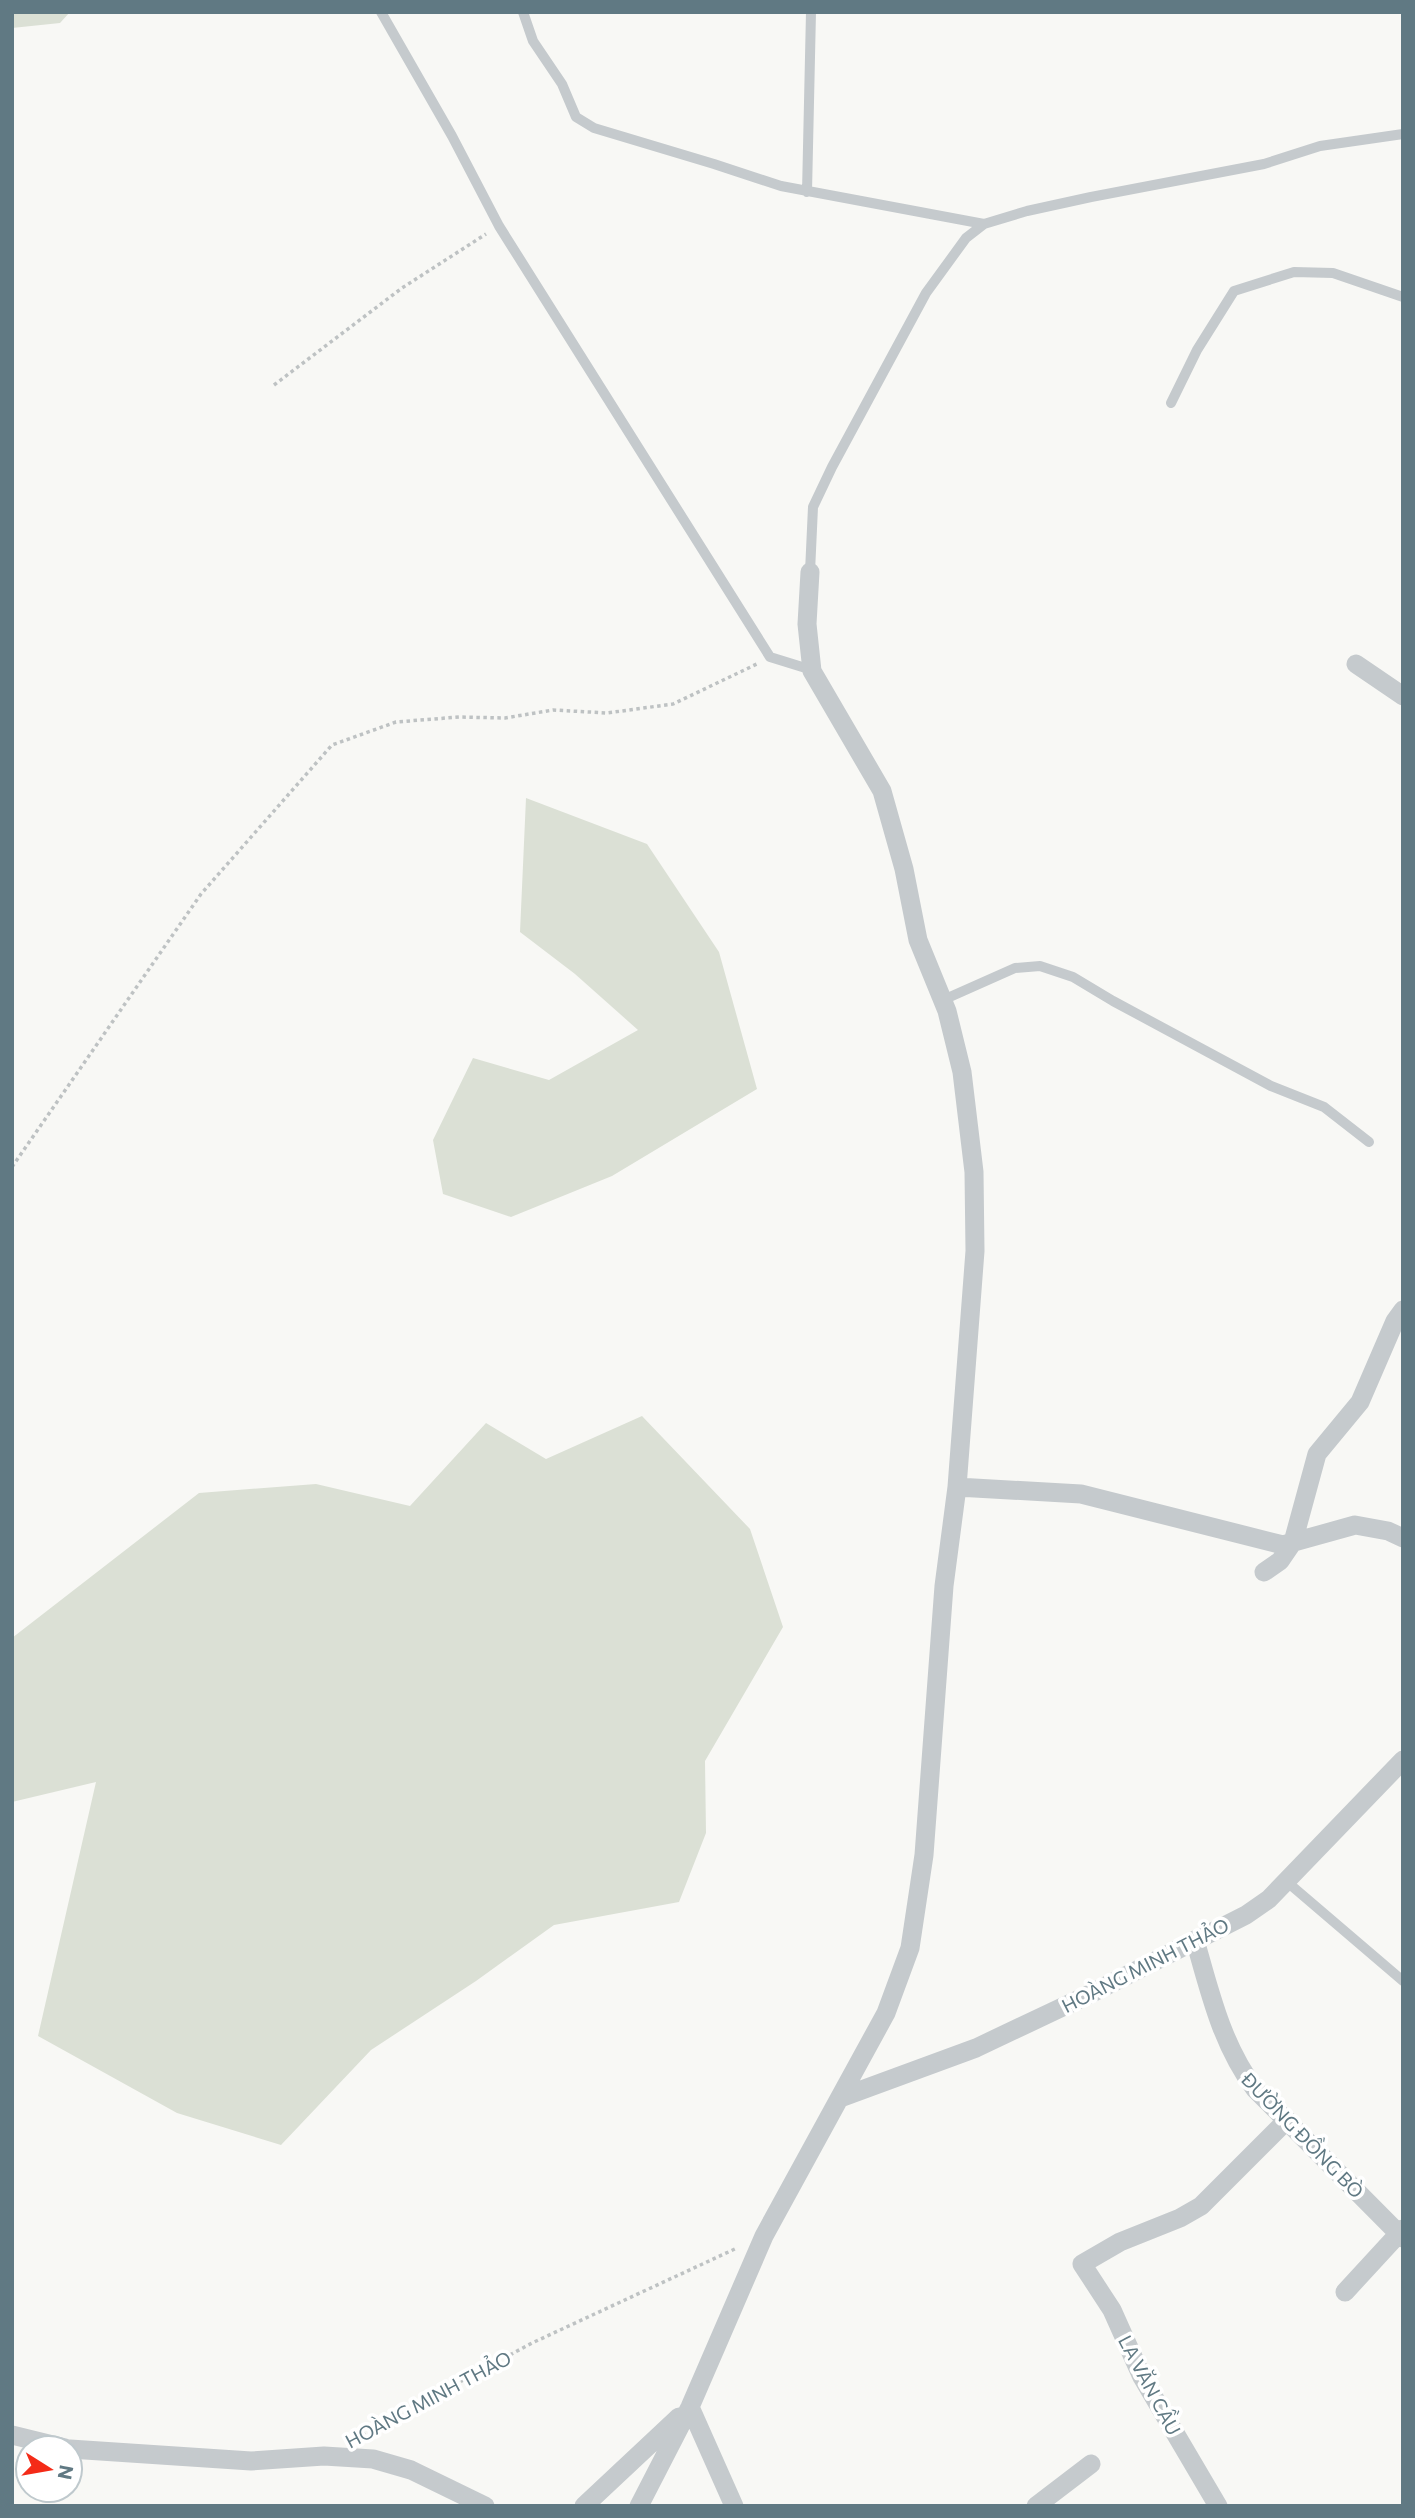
<svg xmlns="http://www.w3.org/2000/svg" width="1415" height="2518" viewBox="0 0 1415 2518" font-family="Commissioner,sans-serif">
<style>
.green{fill:#dbe0d5}
.lines{fill:none;stroke-linecap:round;stroke-linejoin:round}
.path{stroke:#bec2c3;stroke-width:3.5;stroke-dasharray:3.5 3.5;stroke-linecap:butt}
.lane{stroke:#c5cacd;stroke-width:10}
.street{stroke:#c5cacd;stroke-width:19}
.labels{text-anchor:middle;dominant-baseline:central;stroke-width:7;stroke-linejoin:round;paint-order:stroke}
.street-label{font-size:19px;fill:#607983;stroke:#fff}
</style>
<rect width="100%" height="100%" fill="#f8f8f5"/>
<path class="green" d="M12 12H70L60 23 12 28Z
M526 798 647 844 719 952 757 1089 612 1176 511 1217 443 1194 433 1140 473 1058 549 1080 638 1030 575 974 520 932Z
M642 1416 750 1529 783 1627 705 1761 706 1833 679 1902 554 1925 476 1981 371 2050 281 2145 177 2113 38 2036 96 1782 12 1802V1638L199 1493 316 1484 410 1506 486 1423 546 1459Z"/>
<g class="lines">
<path class="path" d="M274 385 402 288 486 234
M12 1167 201 894 332 745 396 722 459 717 505 718 553 710 607 713 673 704 759 663
M356 2438 532 2343 737 2248"/>
<path class="lane" d="M381 12 452 136 499 226 770 657 812 670
M523 12 533 41 562 84 576 117 594 128 714 164 781 186 984 224
M807 192 811 12
M1171 403 1197 350 1234 291 1294 272 1333 273 1403 297
M810 572 813 507 832 467 926 293 966 238 984 224 1027 211 1091 197 1264 164 1320 146 1403 134
M943 1000 1015 968 1040 966 1073 977 1113 1001 1271 1086 1324 1107 1369 1142
M1286 1881 1403 1981"/>
<path class="street" d="M1356 664 1403 696
M957 1487 1081 1494 1283 1545 1355 1525 1388 1531 1403 1538
M1264 1572 1280 1561 1293 1542 1317 1454 1360 1402 1395 1321 1403 1310
M1195 1940C1210 1993 1222 2045 1255 2089L1403 2238
M840 2098 976 2048 1090 1994 1246 1915 1269 1899 1403 1760
M1345 2292 1403 2229
M690 2407 734 2506
M12 2435 65 2448
M70 2449 251 2461 324 2456 373 2459 411 2470 485 2506
M584 2506 679 2417
M639 2506 690 2407 764 2236 886 2013 910 1948 924 1855 944 1586 957 1487 975 1251 974 1172 962 1072 947 1011 918 940 904 869 882 791 812 671 807 624 810 572
M1036 2506 1091 2464
M1218 2506 1142 2377 1112 2310 1082 2264 1120 2242 1180 2218 1201 2206 1287 2120"/>
</g>
<g class="labels">
<g class="street-label">
<text transform="translate(1145 1965) rotate(-27)">HOÀNG MINH THẢO</text>
<text transform="translate(1303 2135) rotate(46)">ĐƯỜNG ĐỒNG BÒ</text>
<text transform="translate(1150 2385) rotate(62)">LA VĂN CẦU</text>
<text transform="translate(428 2399) rotate(-28)">HOÀNG MINH THẢO</text>
</g>
</g>
<rect width="1415" height="2518" fill="none" stroke="#607983" stroke-width="28"/>
<g transform="translate(49 2469) rotate(101)"><circle r="33" fill="#ffffff" stroke="#bfc9cd" stroke-width="2"/>
<path d="M0-5L12 26L0 18L-12 26Z" fill="#f42b18"/>
<text y="-10" font-size="19" font-weight="bold" text-anchor="middle" fill="#607983">N</text>
</g>
</svg>
